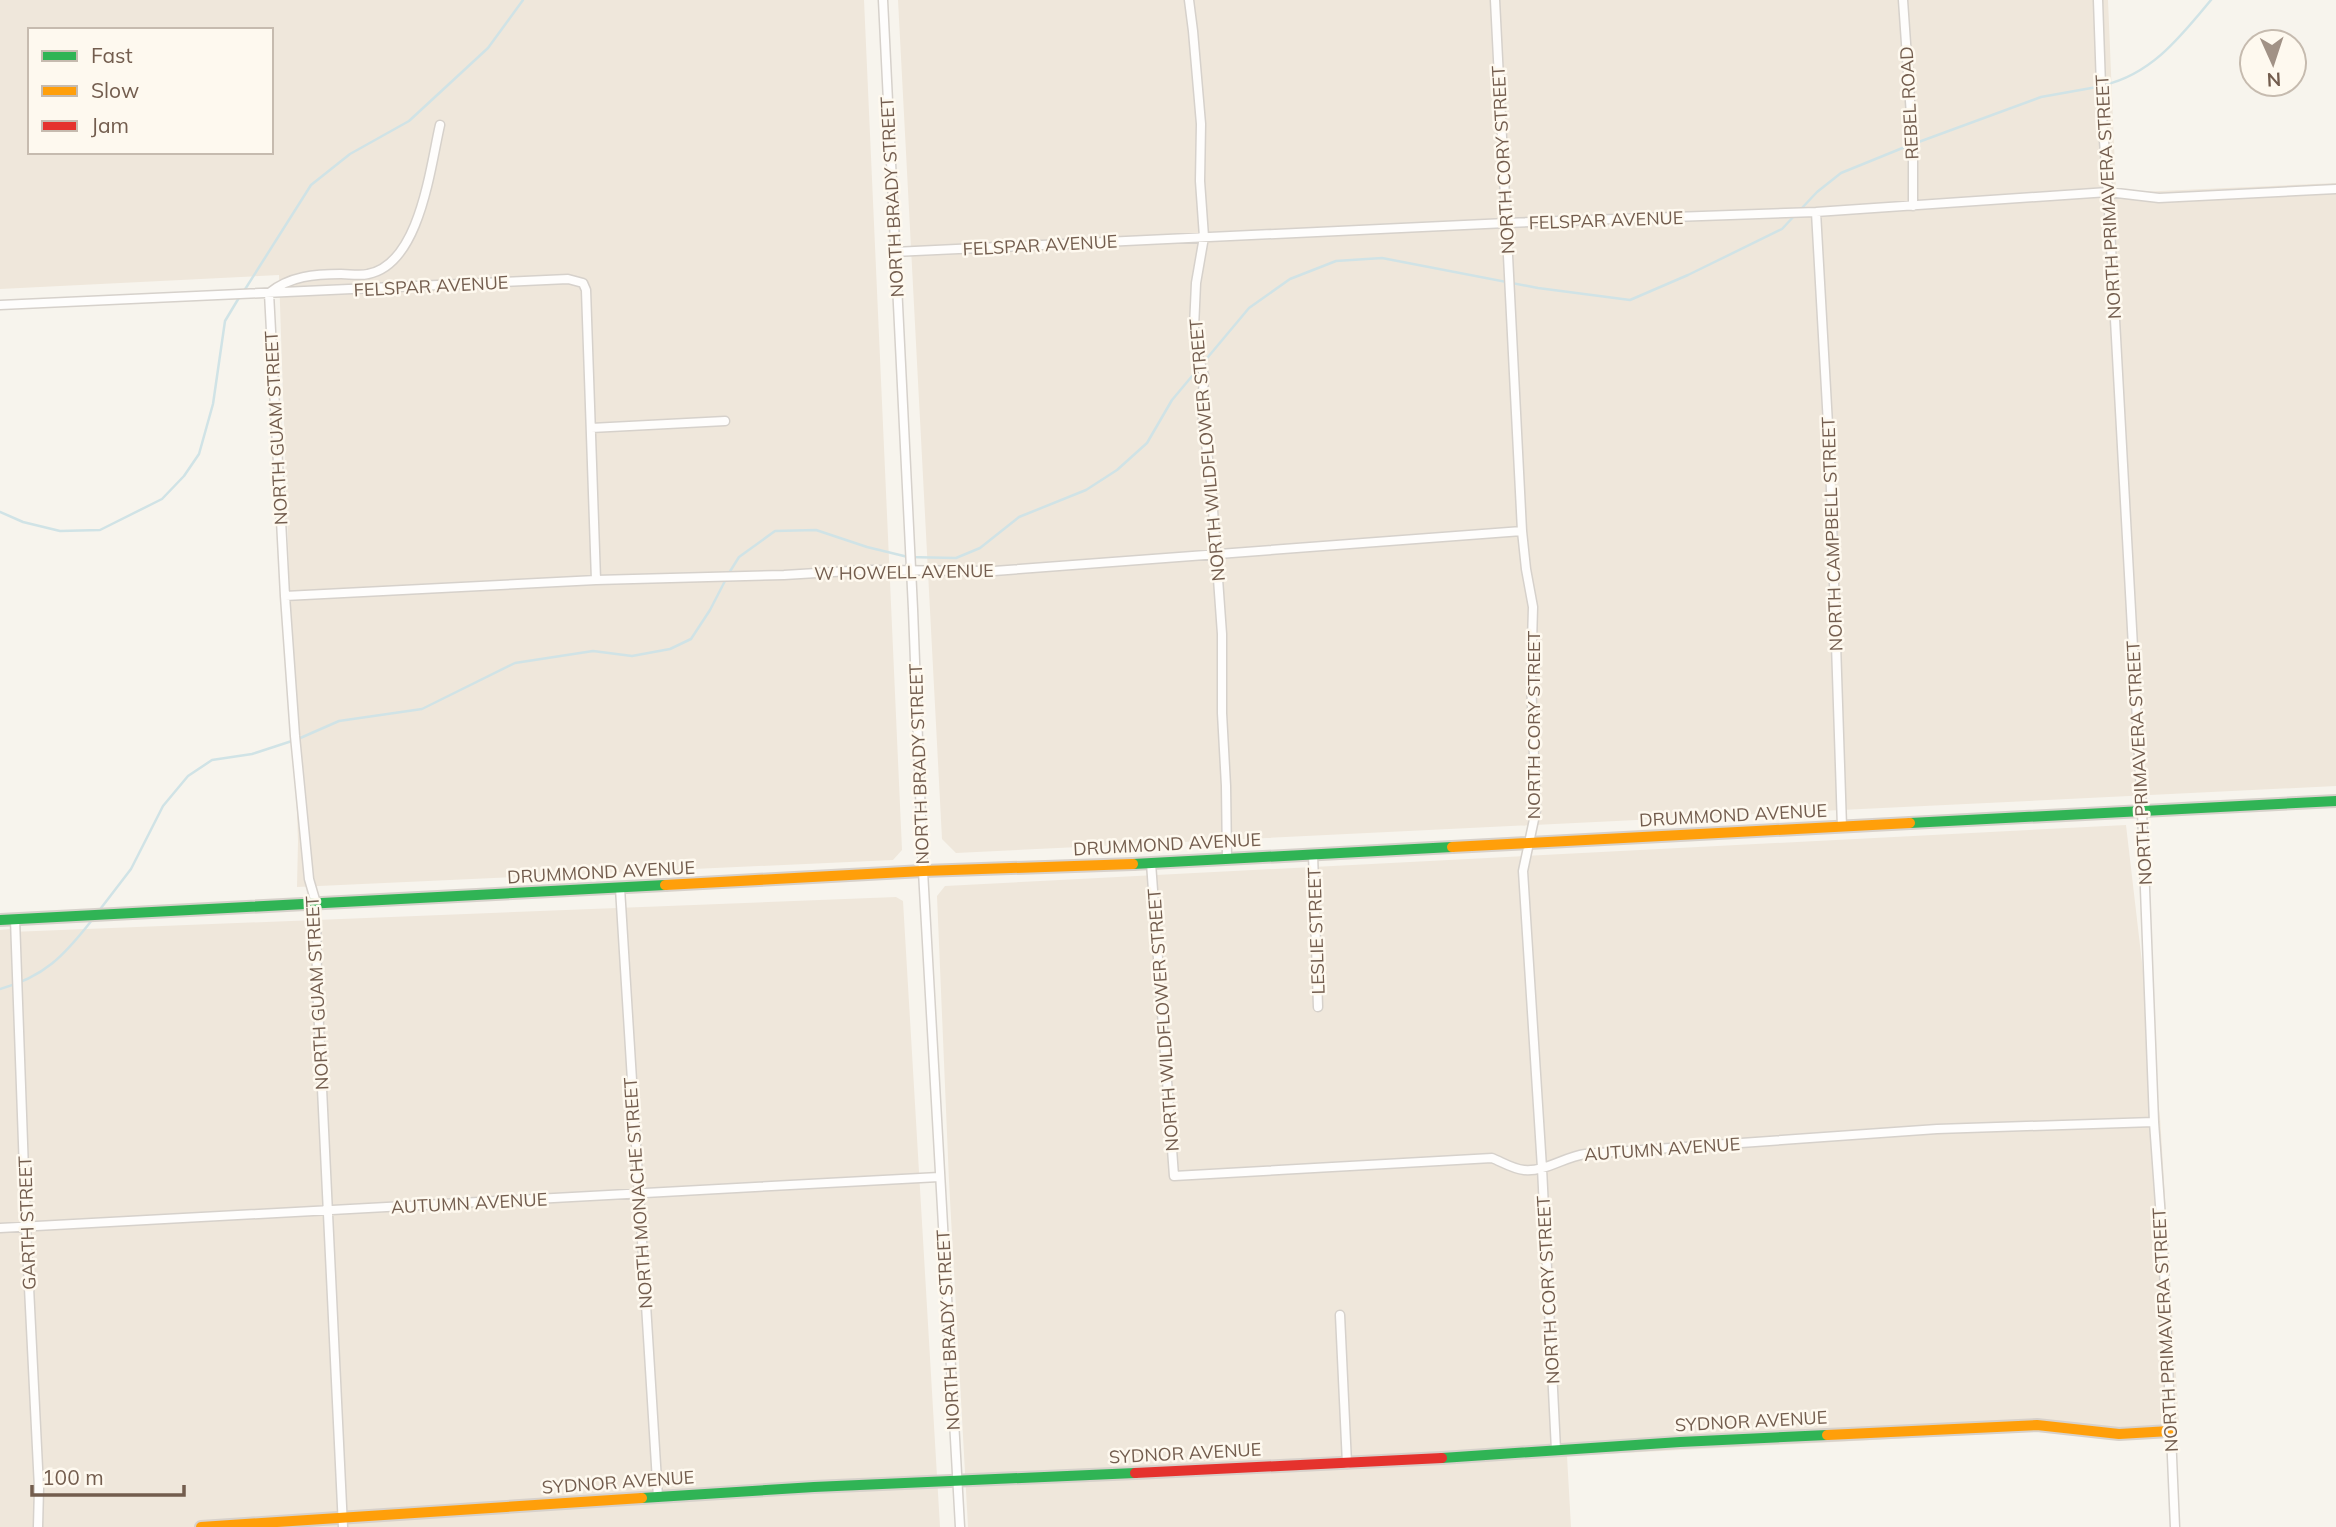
<svg xmlns="http://www.w3.org/2000/svg" width="2336" height="1527" viewBox="0 0 2336 1527" font-family="Mulish,sans-serif">
<style>
.residential{fill:#efe7db;fill-rule:evenodd}
.lines{fill:none;stroke-linecap:round;stroke-linejoin:round}
.stream{stroke:#d0e3e6;stroke-width:2.5}
.street-casing{stroke:#d6d1cb;stroke-width:11}
.fast-casing{stroke:#d7d1cb;stroke-width:14}
.slow-casing{stroke:#d7d1cb;stroke-width:14}
.jam-casing{stroke:#d7d1cb;stroke-width:14}
.street{stroke:#fefdfc;stroke-width:8}
.fast{stroke:#30b455;stroke-width:10}
.slow{stroke:#ff9f0a;stroke-width:10}
.jam{stroke:#e5322d;stroke-width:10}
.labels{text-anchor:middle;dominant-baseline:central;stroke-width:5;stroke-linejoin:round;paint-order:stroke}
.street-label{font-size:18px;fill:#735d4e;stroke:#fef9ef}
</style>
<rect width="100%" height="100%" fill="#f7f4ed"/>
<path class="residential" d="M0 0H864L902 850 893 860 297 887 298 841 279 275 0 289ZM30 30H271V152H30Z
M898 0H2108L2116 193 2336 183V786L956 853 942 839Z
M2126 825 2160 1117 2179 1424 1567 1456 1571 1527H968L949 1181 937 896 945 886Z
M896 897 903 901 940 1527H0V930L11 929V932Z"/>
<g class="lines">
<path class="stream" d="M2104 85C2152 74 2181 36 2211 0
M1801 209 1817 192 1841 173 1905 147 2041 97 2097 87
M244 291 311 185 350 154 409 121 488 48 523 0
M0 512 23 522 60 531 100 530 162 499 184 476 199 454 213 404 225 321 240 296
M729 573 739 557 775 531 816 530 867 547 908 557 956 558 980 548 1019 517 1086 490 1117 470 1147 443 1172 400 1249 308 1290 279 1336 261 1382 258 1538 288 1630 300 1688 275 1782 229 1796 214
M98 912 131 869 163 806 188 776 212 760 252 754 298 739 339 721 422 709 515 663 593 651 632 656 670 649 691 639 710 610 726 579
M0 989C44 977 64 956 92 920"/>
<g class="street-casing">
<path id="street" d="M883 0 913 609 923 871 960 1527
M1189 0 1193 31 1201 124 1200 181 1204 237 1196 283 1194 328 1198 356 1204 375 1202 412 1211 482 1222 634V713L1226 786 1227 859
M1495 0 1522 531 1526 569 1533 607 1531 679 1536 810 1523 871 1542 1168 1556 1450
M1903 0 1913 144V206
M2098 0 2102 115 2108 192 2142 811 2154 1122 2163 1246 2175 1527
M1816 212 1830 460 1842 827
M894 252 1506 223 1816 212 2108 192 2159 198 2336 189
M0 305 568 279 583 283 586 290 596 580
M591 428 725 421
M285 596 596 580 784 575 866 570 994 571 1522 531
M1313 854 1318 1007
M1151 863 1174 1176 1492 1158C1502 1162 1513 1169 1524 1170 1545 1172 1564 1157 1585 1154L1937 1129 2154 1122
M620 888 658 1497
M15 919 26 1227 39 1488 38 1527
M0 1228 939 1177
M1340 1315 1347 1464
M343 1527 317 984 316 903 309 879 295 736 285 596 269 293C290 276 315 274 341 274 349 274 360 276 368 274 420 264 430 168 440 125"/>
</g>
<g class="fast-casing">
<path id="fast" d="M1910 823 2336 801
M1133 864 1452 847
M0 920 665 885
M1442 1458 1680 1442 1827 1435
M642 1498 814 1487 1135 1473"/>
</g>
<g class="slow-casing">
<path id="slow" d="M1452 847 1910 823
M665 885 923 871 1133 864
M1827 1435 2037 1425 2119 1434 2170 1431
M201 1527 642 1498"/>
</g>
<g class="jam-casing">
<path id="jam" d="M1135 1473 1442 1458"/>
</g>
<use href="#street" class="street"/>
<use href="#fast" class="fast"/>
<use href="#slow" class="slow"/>
<use href="#jam" class="jam"/>
</g>
<g class="labels">
<g class="street-label">
<text transform="translate(1909 103) rotate(-93)">REBEL ROAD</text>
<text transform="translate(1503 160) rotate(-93)">NORTH CORY STREET</text>
<text transform="translate(892 197) rotate(-93)">NORTH BRADY STREET</text>
<text transform="translate(2108 197) rotate(-93)">NORTH PRIMAVERA STREET</text>
<text transform="translate(1606 220) rotate(-2)">FELSPAR AVENUE</text>
<text transform="translate(1040 245) rotate(-3)">FELSPAR AVENUE</text>
<text transform="translate(431 286) rotate(-3)">FELSPAR AVENUE</text>
<text transform="translate(276 428) rotate(-93)">NORTH GUAM STREET</text>
<text transform="translate(1207 450) rotate(-95)">NORTH WILDFLOWER STREET</text>
<text transform="translate(1832 534) rotate(-92)">NORTH CAMPBELL STREET</text>
<text transform="translate(904 572) rotate(-1)">W HOWELL AVENUE</text>
<text transform="translate(1533 725) rotate(-90)">NORTH CORY STREET</text>
<text transform="translate(2139 763) rotate(-93)">NORTH PRIMAVERA STREET</text>
<text transform="translate(919 764) rotate(-92)">NORTH BRADY STREET</text>
<text transform="translate(1733 815) rotate(-3)">DRUMMOND AVENUE</text>
<text transform="translate(1167 844) rotate(-3)">DRUMMOND AVENUE</text>
<text transform="translate(601 872) rotate(-3)">DRUMMOND AVENUE</text>
<text transform="translate(1316 931) rotate(-92)">LESLIE STREET</text>
<text transform="translate(317 993) rotate(-93)">NORTH GUAM STREET</text>
<text transform="translate(1163 1020) rotate(-94)">NORTH WILDFLOWER STREET</text>
<text transform="translate(1662 1149) rotate(-4)">AUTUMN AVENUE</text>
<text transform="translate(638 1193) rotate(-94)">NORTH MONACHE STREET</text>
<text transform="translate(469 1203) rotate(-3)">AUTUMN AVENUE</text>
<text transform="translate(27 1223) rotate(-92)">GARTH STREET</text>
<text transform="translate(1548 1290) rotate(-93)">NORTH CORY STREET</text>
<text transform="translate(948 1330) rotate(-93)">NORTH BRADY STREET</text>
<text transform="translate(2165 1330) rotate(-93)">NORTH PRIMAVERA STREET</text>
<text transform="translate(1751 1421) rotate(-3)">SYDNOR AVENUE</text>
<text transform="translate(1185 1453) rotate(-3)">SYDNOR AVENUE</text>
<text transform="translate(618 1482) rotate(-4)">SYDNOR AVENUE</text>
</g>
</g>
<rect x="28" y="28" width="245" height="126" fill="#fef9ef" stroke="#c6bbaf" stroke-width="2"/>
<rect x="42" y="51" width="35" height="10" fill="#30b455" stroke="#c6bbaf" stroke-width="2"/>
<text x="91" y="63" font-size="21" fill="#735d4e">Fast</text>
<rect x="42" y="86" width="35" height="10" fill="#ff9f0a" stroke="#c6bbaf" stroke-width="2"/>
<text x="91" y="98" font-size="21" fill="#735d4e">Slow</text>
<rect x="42" y="121" width="35" height="10" fill="#e5322d" stroke="#c6bbaf" stroke-width="2"/>
<text x="91" y="133" font-size="21" fill="#735d4e">Jam</text>
<g transform="translate(2273 63) rotate(177)"><circle r="33" fill="#fef9ef" stroke="#c6bbaf" stroke-width="2"/>
<path d="M0-5L12 26L0 18L-12 26Z" fill="#a19286"/>
<text y="-10" font-size="19" font-weight="bold" text-anchor="middle" fill="#735d4e">N</text>
</g>
<path d="M32 1485v10h152v-10" fill="none" stroke="#735d4e" stroke-width="3.5"/>
<text x="42" y="1485" font-size="21" fill="#735d4e" stroke="#fef9ef" stroke-width="5" paint-order="stroke">100 m</text>
</svg>
